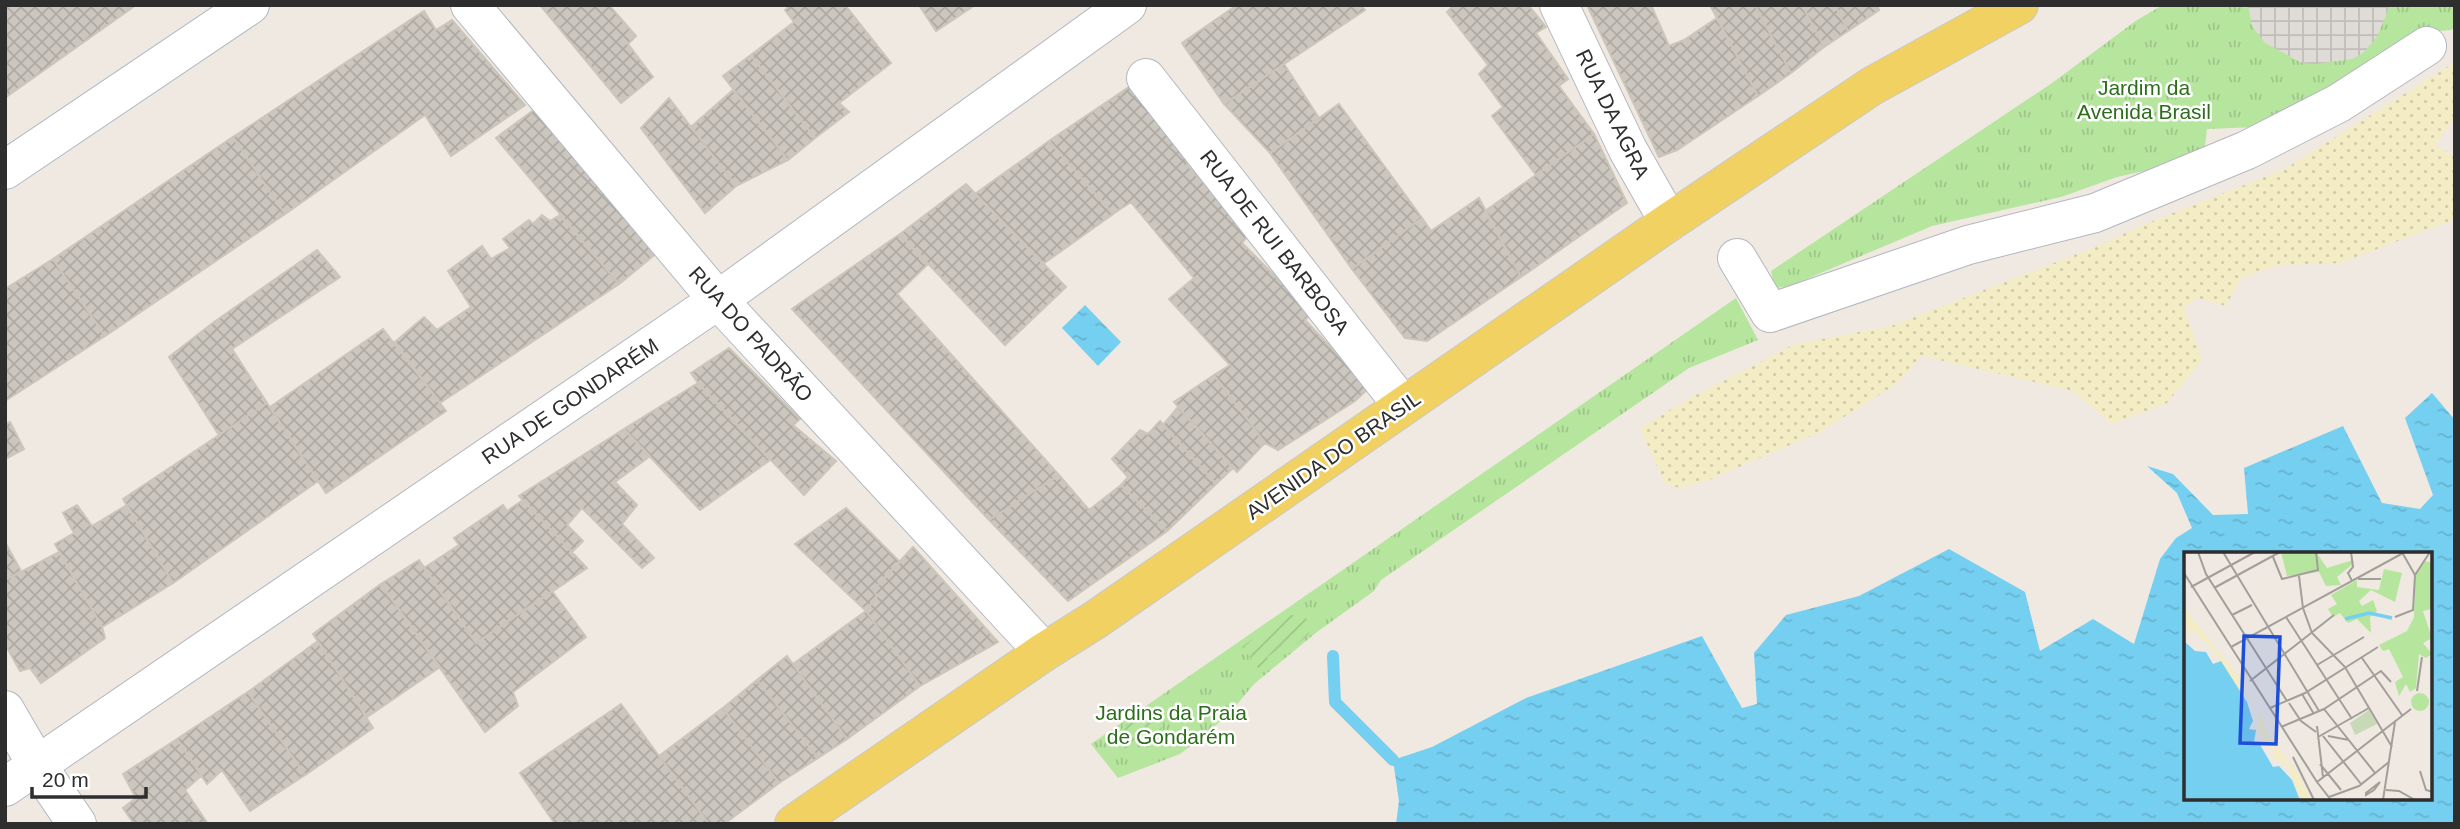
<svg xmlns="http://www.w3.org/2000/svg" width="2460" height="829" viewBox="0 0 2460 829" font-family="Helvetica,sans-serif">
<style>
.grass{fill:url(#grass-tufts)}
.sand{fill:url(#sand-dots)}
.garden{fill:url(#garden-furrows)}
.plaza{fill:url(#plaza-grid)}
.water{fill:url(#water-ripples);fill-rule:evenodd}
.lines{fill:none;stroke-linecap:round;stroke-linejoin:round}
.stream{stroke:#75cff0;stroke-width:12}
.building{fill:url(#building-cross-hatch);stroke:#cbc5ba;stroke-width:2}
.street-casing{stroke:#b4b7c1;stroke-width:40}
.secondary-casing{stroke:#b4b7c1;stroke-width:40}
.primary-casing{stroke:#c9c9c9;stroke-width:40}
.street{stroke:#fff;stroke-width:38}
.secondary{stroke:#fff;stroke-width:38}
.primary{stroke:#f2d163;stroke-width:38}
.labels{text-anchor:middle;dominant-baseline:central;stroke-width:5;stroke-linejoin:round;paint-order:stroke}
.park-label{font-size:21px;fill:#2c6e1b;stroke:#fff}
.street-label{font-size:21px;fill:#2e2e2e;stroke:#fff}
.inset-river{fill:none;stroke:#75cff0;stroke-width:3.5}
.inset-road{fill:none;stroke:#a29e99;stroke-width:2}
.view{fill:#1d4ed8;fill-opacity:0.15;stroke:#1d4ed8;stroke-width:3.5}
.inset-edge{fill:none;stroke:#2e2e2e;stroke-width:3.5}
</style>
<defs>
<pattern id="grass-tufts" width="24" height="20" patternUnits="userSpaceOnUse" patternTransform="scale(1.75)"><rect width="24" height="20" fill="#b6e59e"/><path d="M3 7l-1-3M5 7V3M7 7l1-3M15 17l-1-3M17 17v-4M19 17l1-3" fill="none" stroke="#9dc588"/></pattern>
<pattern id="sand-dots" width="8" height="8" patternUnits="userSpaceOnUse" patternTransform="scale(1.75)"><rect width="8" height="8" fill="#f3ecc5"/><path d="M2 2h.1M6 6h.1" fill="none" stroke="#d1cbaa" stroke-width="1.8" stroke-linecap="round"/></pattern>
<pattern id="garden-furrows" width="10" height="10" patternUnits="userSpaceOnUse" patternTransform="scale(1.75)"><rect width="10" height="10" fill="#b6e59e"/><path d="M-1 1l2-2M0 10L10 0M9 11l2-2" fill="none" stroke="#9dc588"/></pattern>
<pattern id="plaza-grid" width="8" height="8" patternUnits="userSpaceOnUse" patternTransform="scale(1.75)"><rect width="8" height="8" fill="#dfdcd8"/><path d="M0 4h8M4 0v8" fill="none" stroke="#c0bdba"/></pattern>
<pattern id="water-ripples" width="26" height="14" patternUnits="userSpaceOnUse" patternTransform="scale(1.75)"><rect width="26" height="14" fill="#75cff0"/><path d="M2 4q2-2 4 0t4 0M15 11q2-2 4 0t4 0" fill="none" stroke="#66b2ce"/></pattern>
<pattern id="building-cross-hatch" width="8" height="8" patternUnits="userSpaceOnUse" patternTransform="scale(1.75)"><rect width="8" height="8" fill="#cbc7bf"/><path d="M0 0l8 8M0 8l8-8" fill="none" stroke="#afaba4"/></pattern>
</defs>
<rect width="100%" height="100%" fill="#efe9e1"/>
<path class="grass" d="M2163 5H2455V27L2451 30 2418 33 2396 52 2257 127 2207 129 2204 153 2184 155 2167 166 2117 177 2061 197 1932 226 1790 286 1775 288 1771 271 2052 83 2137 20Z
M1736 298 1758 340 1689 368 1381 580 1374 591 1317 632 1254 684 1229 714 1200 739 1180 754 1118 778 1091 744Z"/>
<path class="sand" d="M2455 62V116L2435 145 2455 157V219L2341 263 2277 265 2240 279 2226 306 2198 298 2184 307 2202 360 2167 403 2112 424 2073 391 1922 356 1898 383 1820 432 1709 480 1680 488 1665 484 1640 428 1690 398 1795 344 1891 326 2095 247 2145 224 2285 169Z"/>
<path class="garden" d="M1285 614 1305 617 1313 626 1307 636 1286 653 1279 649 1267 657 1273 667 1261 672 1242 647Z
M1150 710 1162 728 1125 749 1114 734Z"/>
<path class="plaza" d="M2248 5H2390L2377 37 2363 53 2352 59 2316 64 2302 63 2265 43 2252 26Z"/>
<path class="water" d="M1085 305 1121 342 1098 366 1062 328Z
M2432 393 2455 420V824H1396L1399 801 1393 760 1432 747 1526 698 1702 636 1742 708 1757 704 1754 653 1786 615 1859 596 1949 549 2025 592 2040 651 2093 619 2134 644 2160 559 2176 538 2192 528 2177 493 2147 466 2173 474 2213 515 2248 514 2244 468 2343 426 2382 503 2420 509 2433 495 2405 418ZM2185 554H2430V799H2185Z"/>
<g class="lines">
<path class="stream" d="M1333 656 1335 702 1393 760"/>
</g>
<path class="building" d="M5 5H136L6 97Z
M540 5H609L636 36 628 44 653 77 621 103Z
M790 5H845L891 63 839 103 849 112 815 138 751 55 794 22 785 10Z
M919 5H975L936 31Z
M1237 5H1361L1365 10 1224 104 1182 43Z
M1528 5 1546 27 1536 33 1568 79 1559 86 1594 134 1536 175 1492 116 1503 107 1479 74 1488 65 1447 12 1454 5Z
M1587 5H1651L1669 46 1684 40 1717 18 1758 96 1677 150 1659 157Z
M1710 5H1755L1791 73 1758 96Z
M1755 5H1802L1824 47 1791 73Z
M1802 5H1835L1848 31 1824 47Z
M1835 5H1877L1879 10 1848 31Z
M424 11 436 30 452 20 525 105 451 156 425 115 285 214 233 137Z
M751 55 815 138 788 160 723 76Z
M1284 64 1319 118 1270 153 1224 104Z
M1138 81 1189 153 1187 165 1250 233 1242 243 1312 313 1305 320 1369 388 1355 401 1278 450 1265 443 1214 375 1230 365 1169 299 1194 278 1131 202 1113 214 1049 141Z
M733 90 788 160 736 186 691 127Z
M669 98 736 186 705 213 641 128Z
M1339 104 1422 218 1352 269 1270 153Z
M535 109 658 252 619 284 496 138Z
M1594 134 1627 203 1521 277 1485 211Z
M233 137 285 214 105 336 53 259Z
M1049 141 1113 214 1043 264 975 194Z
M966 184 1066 287 1005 345 900 234Z
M1479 198 1521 277 1427 341 1405 338 1352 269 1422 218 1431 231Z
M542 215 550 221 560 215 619 284 440 403 395 342 424 317 437 330 471 307 448 271 482 246 491 259 510 248 503 239 529 220 533 224Z
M900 234 927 265 897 294 1059 475 989 520 792 309Z
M317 250 340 277 232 349 267 403 219 435 169 357 214 322Z
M53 259 105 336 5 401V289Z
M383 329 446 411 326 493 270 407Z
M729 348 800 419 793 425 836 461 804 495 698 383 691 373Z
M1214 375 1265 443 1237 472 1174 402Z
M698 383 770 460 700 510 624 429Z
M267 403 318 481 173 583 123 499Z
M1178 407 1233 468 1216 484 1163 425Z
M1160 421 1216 484 1167 531 1121 485 1128 477 1112 459 1140 430 1148 434Z
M10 422 24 449 5 459V424Z
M624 429 650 456 615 482 637 505 622 524 654 558 642 568 582 508 567 525 583 541 572 552 519 496Z
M1059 475 1089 510 1121 485 1167 531 1068 601 989 520Z
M523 500 587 568 476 643 424 568 459 545 454 538 503 505 507 511Z
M77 505 92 526 127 505 173 583 102 627 55 544 74 533 63 513Z
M846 508 900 562 873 590 877 596 866 611 795 544Z
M5 542 21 571 5 580Z
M913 547 998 642 920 686 866 611 877 596 873 590Z
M59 552 102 627 105 638 41 683 30 668 20 671 5 644V580Z
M419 560 476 643 552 591 586 637 513 692 518 706 485 732 381 584Z
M381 584 440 667 367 717 313 634Z
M866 611 920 686 847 739 793 664Z
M318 641 373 728 305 775 248 692Z
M787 656 847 739 818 758 757 680Z
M757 680 818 758 779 783 723 708Z
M248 692 305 775 250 811 222 770 207 784 177 739Z
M621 704 659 756 709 824 684 822 681 824H555L520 773Z
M723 708 779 783 724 824H709L659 756Z
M177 739 202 775 185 790 208 824H134L123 808 136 798 123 774Z"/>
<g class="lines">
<g class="street-casing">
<path id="street" d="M470 5 718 300 1044 652
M1559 5 1628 150 1669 222
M1146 78 1403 406
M5 170 250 5
M1737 258 1770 313 1968 245 2095 213 2247 150 2339 103 2427 46
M5 787 718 300 1127 5"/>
</g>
<g class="secondary-casing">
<path id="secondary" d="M5 710 37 765 77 824"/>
</g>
<g class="primary-casing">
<path id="primary" d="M794 824 1044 652 1095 620 1669 222 1872 86 2019 5"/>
</g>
<use href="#street" class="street"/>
<use href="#secondary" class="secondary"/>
<use href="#primary" class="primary"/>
</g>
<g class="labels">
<g class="park-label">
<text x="2144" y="87">Jardim da<tspan x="2144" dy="24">Avenida Brasil</tspan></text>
<text x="1171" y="712">Jardins da Praia<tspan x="1171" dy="24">de Gondarém</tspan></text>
</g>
<g class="street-label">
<text transform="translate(1613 114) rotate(64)">RUA DA AGRA</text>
<text transform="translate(1275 242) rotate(52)">RUA DE RUI BARBOSA</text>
<text transform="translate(751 334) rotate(48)">RUA DO PADRÃO</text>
<text transform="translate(570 401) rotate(-34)">RUA DE GONDARÉM</text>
<text transform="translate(1333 455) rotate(-35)">AVENIDA DO BRASIL</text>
</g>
</g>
<g transform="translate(2184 552)">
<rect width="248" height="248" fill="#efe9e1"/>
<path d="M97 0H132L143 16 169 8 170 11 153 25 157 33 142 34 135 20 103 24ZM241 9 248 11V57L239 59 248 86 239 91 248 102 242 106 235 102 232 136 226 140 222 132 215 144 211 130 219 125 205 97 199 99 195 93 223 79 230 65 231 23ZM200 17 218 21 211 50 187 38 175 49 178 54 189 48 193 59 186 65 187 81 173 67 164 71 156 61 149 65 144 57 153 52 147 43 173 28V35L195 38Z" fill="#b6e59e"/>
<path d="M0 56 55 125 58 132 54 138 30 99 10 79 4 81ZM75 156 85 184 114 222 127 248H116L102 209 98 216 96 208H89V195L82 194 74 177Z" fill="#f3ecc5"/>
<path d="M185 158 193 172 171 183 166 171Z" fill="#c8d9b8"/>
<path d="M227 150a9 9 0 1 1 18 0a9 9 0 1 1-18 0Z" fill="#b6e59e"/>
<path d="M0 89 11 99 22 100 29 112 37 109 63 150 69 169 65 177 72 178 70 190 75 191 89 215 95 214 108 228 116 248H0Z" fill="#75cff0"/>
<path class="inset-river" d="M161 67 185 61 208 66"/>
<path class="inset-road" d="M14 0 22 22 103 149M39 0 135 159M167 0 169 15 164 21 168 29M89 5 98 27 134 18 132 0M0 21 133 230 227 157M231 23 246 0M115 24 119 56 128 81 161 115 208 195M174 27H197M7 35 71 0M30 36 96 0M48 63 68 53M102 65 168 167M211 65 229 58 231 23 219 2M47 95 221 0M178 106 218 163M133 113 180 85M66 129 150 63M233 139 238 105M118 142 130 162M105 151 117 169 132 180M86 156 121 141 194 95M140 157 191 221M133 174 139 225M97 175 140 157 197 119 207 130M139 184 177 232M144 184 165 188M134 185 185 156M109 205 130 248M136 212 157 238M236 219 242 238 249 240M133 230 147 248M196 230 190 238 182 243V241ZM202 238 215 239 231 248M145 245 175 234 205 210M199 248 211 170"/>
<path class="view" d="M60 84 96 85 92 192 56 191Z"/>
<rect width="248" height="248" class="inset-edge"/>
</g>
<rect width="2460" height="829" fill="none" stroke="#2e2e2e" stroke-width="14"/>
<path d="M32 787v10h114v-10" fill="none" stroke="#2e2e2e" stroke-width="3.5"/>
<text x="42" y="787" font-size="21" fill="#2e2e2e" stroke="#ffffff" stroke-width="5" paint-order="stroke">20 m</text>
</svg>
